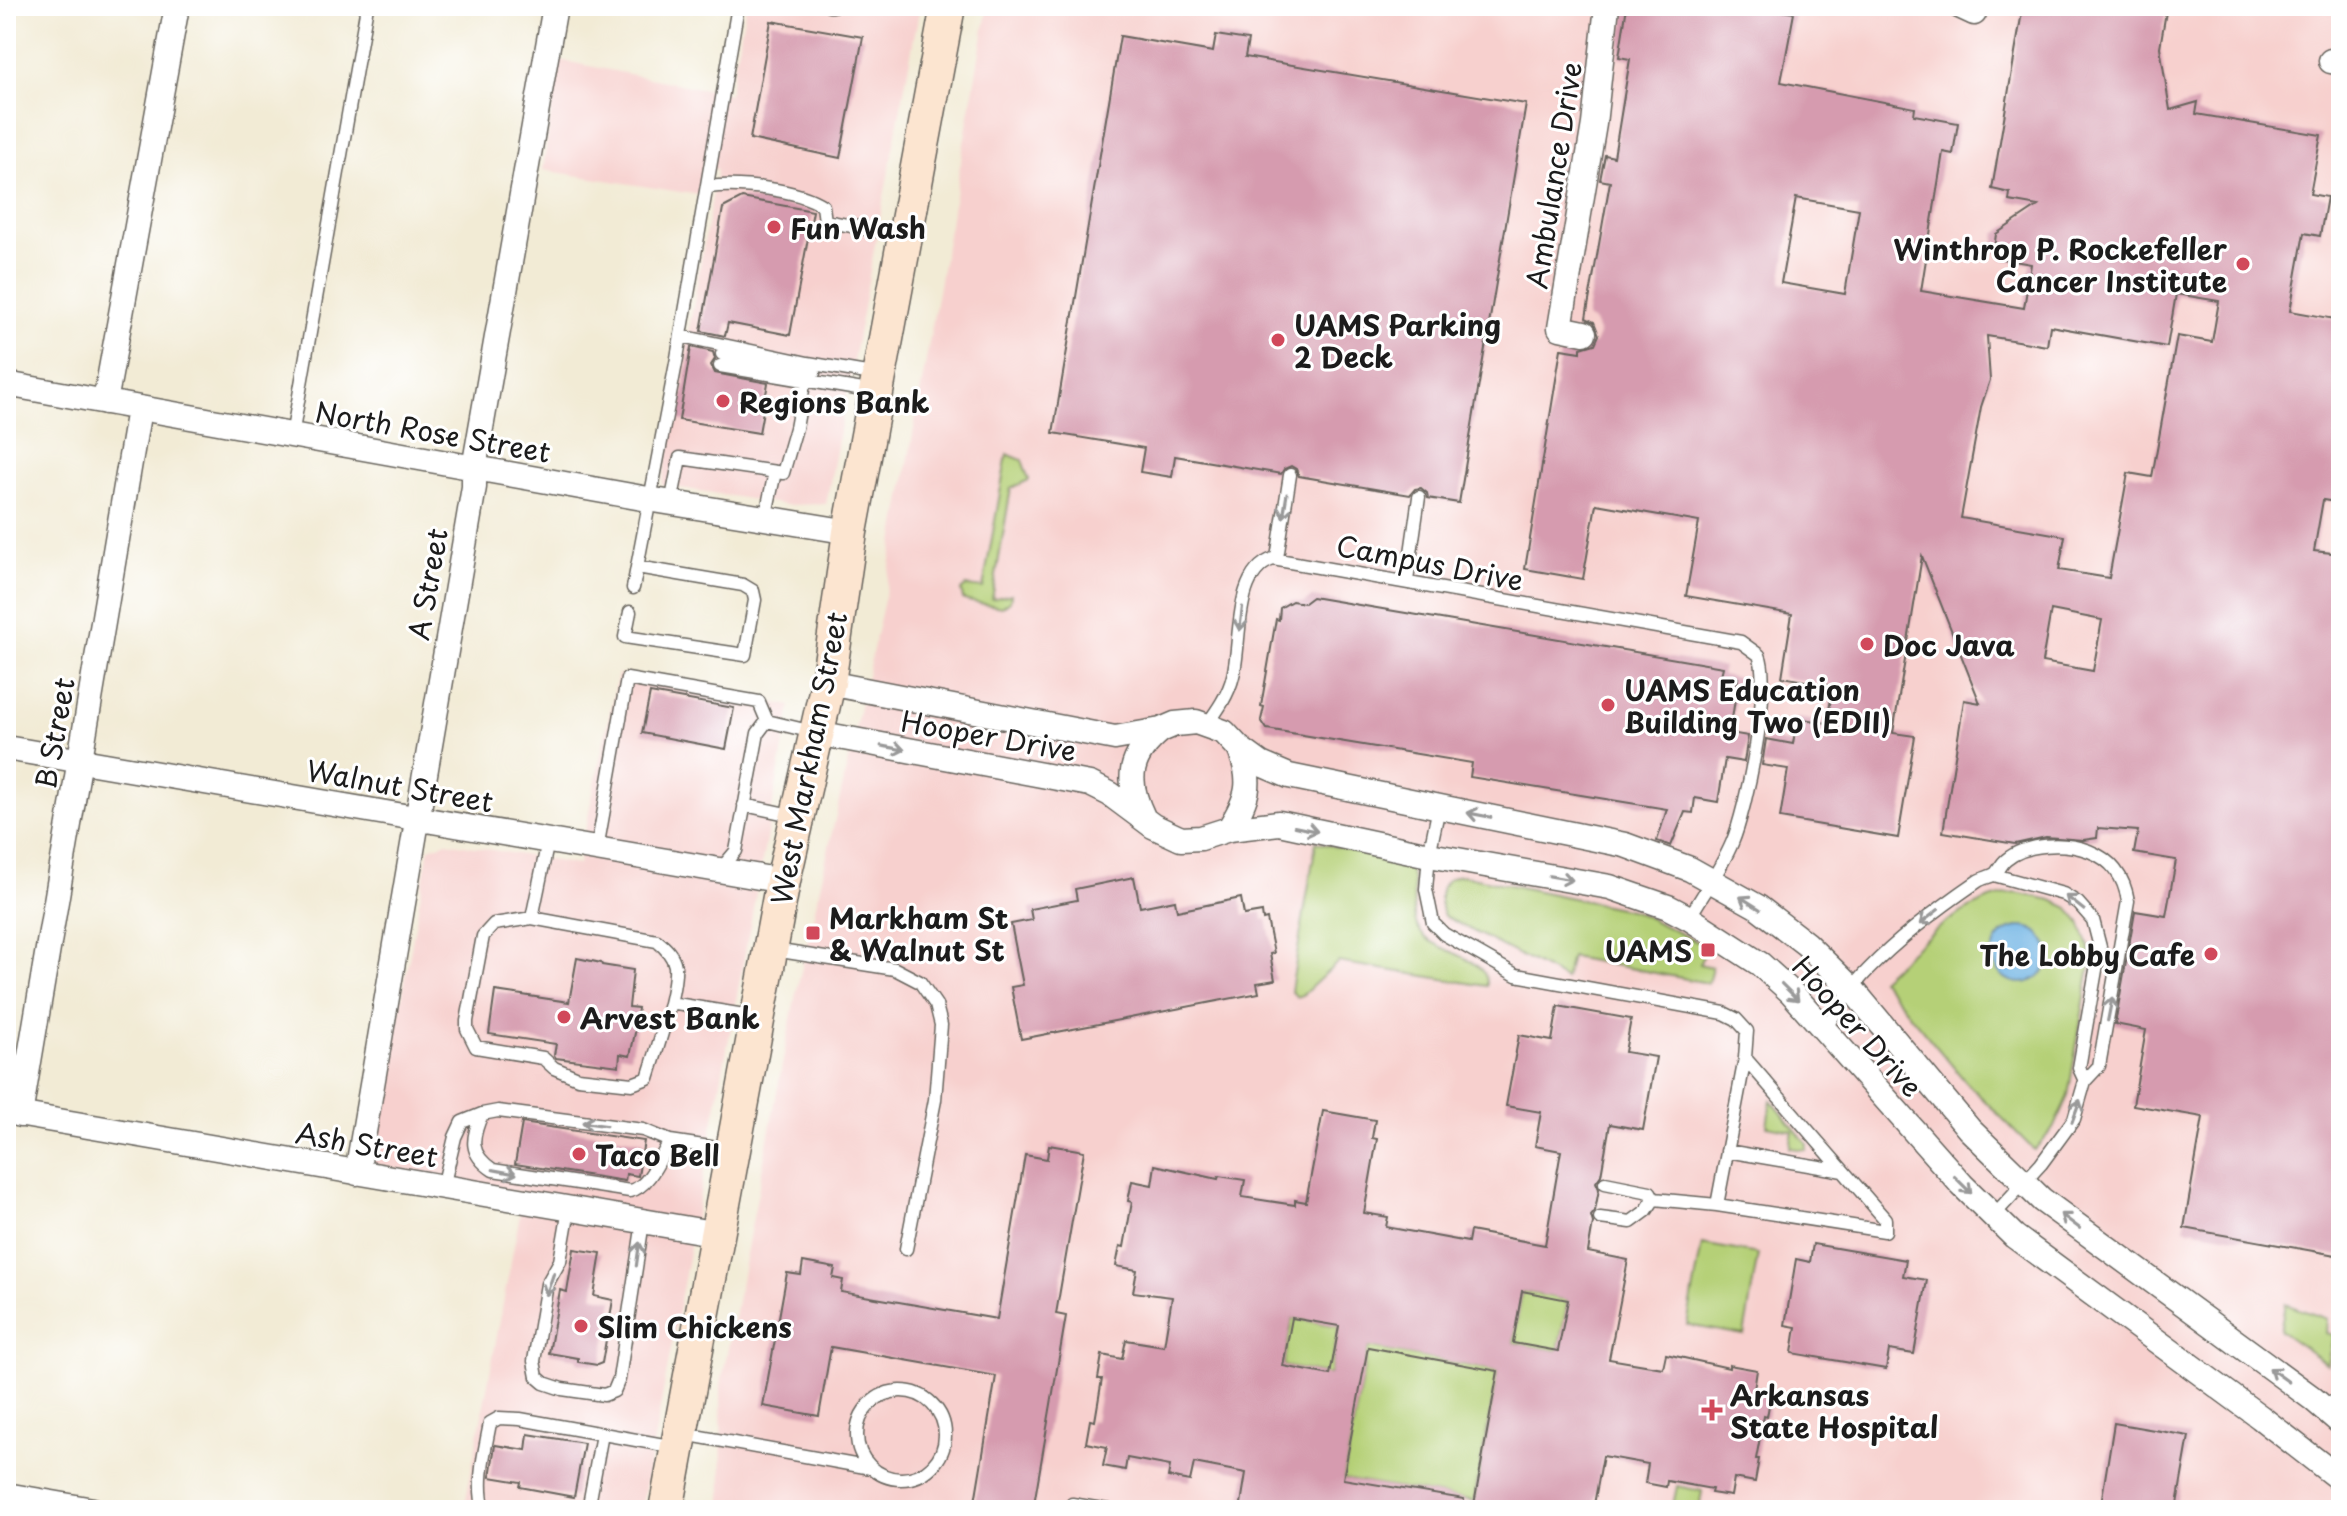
<svg xmlns="http://www.w3.org/2000/svg" width="2347" height="1516" viewBox="0 0 2347 1516" font-family="'Playpen Sans',sans-serif">
<style>
.built{fill:#f7d0ce}
.green{fill:#b5d077;stroke:#68764a;stroke-width:2;fill-rule:evenodd}
.water{fill:#6db2e3;stroke:#446780;stroke-width:2}
.building{fill:#d69baf;fill-rule:evenodd}
.lines{fill:none;stroke-linecap:round;stroke-linejoin:round}
.service-casing{stroke:#67645d;stroke-width:15}
.minor-casing{stroke:#67645d;stroke-width:27}
.secondary-casing{stroke:#67645d;stroke-width:37}
.service{stroke:#fff;stroke-width:12}
.minor{stroke:#fff;stroke-width:24}
.secondary{stroke:#fce5d0;stroke-width:34}
.oneway{stroke:#999}
.poi-dot{fill:#d1495b;stroke:#fff;stroke-width:3}
.labels{text-anchor:middle;dominant-baseline:central;stroke-width:6;stroke-linejoin:round;paint-order:stroke}
.street-label{font-size:28px;fill:#1c1c1c;stroke:#fff}
.poi-label{font-size:28px;font-weight:bold;fill:#1c1c1c;stroke:#fff;text-anchor:start}
</style>
<rect width="100%" height="100%" fill="#fff"/>
<filter id="ink" filterUnits="userSpaceOnUse"><feTurbulence type="fractalNoise" baseFrequency=".0125" numOctaves="2"/><feDisplacementMap in="SourceGraphic" scale="16" xChannelSelector="R" yChannelSelector="G"/><feConvolveMatrix kernelMatrix="1 2 1 2 8 2 1 2 1" color-interpolation-filters="sRGB"/></filter>
<filter id="wash" filterUnits="userSpaceOnUse"><feTurbulence type="fractalNoise" baseFrequency=".006" numOctaves="4" result="noise"/><feDisplacementMap in="SourceGraphic" scale="32" xChannelSelector="R" yChannelSelector="G"/><feGaussianBlur stdDeviation="1.8" result="paint"/><feColorMatrix in="noise" values="0 0 0 0 0 0 0 0 0 0 0 0 0 0 0 0 0 1.4 0 .05"/><feComposite in="paint" operator="in"/></filter>
<g filter="url(#wash)">
<rect width="100%" height="100%" fill="#f2ebd5"/>
<path class="built" d="M746 6H920L826 504 786 505 662 485 717 169 703 167 699 195 543 170 559 60 729 94Z
M988 6H2341V1510H722L721 1385 794 1003 884 600Z
M618 674 791 706 641 1510H464L524 1193 372 1164 429 848 447 842 578 865Z"/>
<path class="green" d="M1007 454 1022 460 1029 480 1011 488 992 599 1011 594 1010 601 1002 607 967 601 963 599 961 590 966 586 983 588Z
M1316 842 1403 863C1406 866 1410 869 1411 873 1418 892 1407 916 1422 934 1438 953 1490 958 1487 986L1338 962 1304 994 1297 997 1291 991Z
M1462 875 1634 911 1708 947 1699 964 1712 967 1708 983 1571 957 1565 979 1444 916C1436 897 1439 877 1462 875Z
M2016 893 2052 900 2068 908 2080 922 2092 955 2068 1096 2053 1129 2034 1150 1965 1081 1880 979C1920 943 1961 900 2016 893ZM2018 927C2040 932 2052 941 2047 965L2002 934Z
M1771 1100 1807 1144 1806 1150 1790 1148 1793 1131 1767 1126Z
M1702 1244 1758 1254 1744 1335 1687 1325Z
M1522 1291 1568 1300 1558 1351 1513 1343Z
M2285 1304 2327 1319 2326 1333 2333 1335 2327 1364 2280 1331Z
M1292 1318 1339 1326 1330 1375 1283 1366Z
M1368 1347 1498 1371 1474 1501 1343 1479Z
M1677 1486 1702 1491 1699 1510H1672Z"/>
<path class="water" d="M1993 955a28 28 0 1 1 56 0a28 28 0 1 1-56 0Z"/>
<g id="blocks">
<path class="building" d="M1627 6H1753L1794 13 1781 82 1915 108 1914 115 1958 123 1953 154 1943 152 1921 291 2024 308 2031 264 2003 259 1994 249 1996 234 2038 206 2009 201 2010 193 1992 189 2023 6H2167L2160 47 2170 110 2198 102 2196 114 2321 135 2310 194 2327 197 2320 236 2304 233 2290 311 2341 320V503L2323 500 2314 551 2341 554V1256L2184 1228 2203 1117 2133 1105 2146 1030 2115 1024 2135 911 2166 916 2176 860 2134 853 2138 831 2098 828 2097 838 2083 840 2046 837 2015 844 1943 832 1964 700 1980 703 1922 556 1893 733 1915 736 1898 838 1780 818 1788 769 1762 765 1766 739 1793 744 1797 718 1827 723 1833 686 1782 677 1792 614 1686 596 1699 522 1596 504 1583 579 1525 569 1561 349 1581 352V348L1595 344 1599 335 1594 322 1586 318 1610 182 1600 180 1605 155 1614 157 1630 59 1619 57ZM1796 198 1859 209 1845 294 1781 283ZM2176 294 2219 301 2212 342 2177 336 2152 477 2128 473 2109 578 2059 570 2065 536 1961 518 1981 407 1990 380 1987 336 2047 346 2050 326 2167 347ZM2051 610 2102 620 2093 671 2042 662Z
M771 21 863 37 840 158 750 139Z
M1216 35 1248 40 1245 57 1526 104 1459 503 1428 498 1427 493 1421 488 1415 489 1410 495 1299 476 1296 469 1291 466 1284 469 1281 474 1175 456 1172 477 1140 472 1144 448 1053 433 1120 36 1213 52Z
M742 198 813 211 790 335 728 323 725 336 701 331 723 208Z
M691 347 713 352 715 359 711 365 715 373 768 383 759 433 679 420Z
M1312 597 1723 667 1721 675 1738 678 1730 733 1748 736 1744 762 1725 759 1718 802 1695 798 1693 813 1685 812 1671 846 1657 841 1667 809 1470 777 1472 763 1267 729 1261 720 1264 707 1261 706 1276 619 1279 620 1280 608 1292 601 1304 603Z
M650 693 734 708 726 749 642 733Z
M1134 877 1140 907 1175 900 1177 911 1241 898 1244 915 1262 912 1263 920 1267 919 1274 953 1270 954 1275 980 1257 983 1259 993 1021 1039 1011 987 1023 985 1011 924 1032 920 1030 909 1077 900 1075 889Z
M577 958 601 963 602 965 633 970 629 1007 638 1008 635 1033 630 1056 620 1054 619 1066 556 1058 554 1055 556 1044 489 1034 495 991 569 1002Z
M1558 1006 1631 1019 1625 1052 1656 1057 1643 1130 1610 1124 1601 1175 1596 1182 1599 1189 1595 1211 1591 1216 1593 1223 1588 1252 1628 1260 1609 1359 1663 1368 1666 1354 1729 1368V1365L1757 1370 1754 1390 1771 1394 1767 1417 1764 1416 1756 1459H1759L1755 1482 1734 1478 1731 1496 1711 1493 1712 1489 1667 1481 1666 1487 1645 1483 1648 1464 1603 1456 1593 1510H1473L1498 1371 1368 1347 1343 1479 1464 1499 1463 1510H1240L1246 1473 1194 1463 1190 1481 1168 1477 1170 1466 1127 1458 1125 1470 1103 1466 1107 1447 1086 1443 1090 1420 1095 1421 1102 1379H1098L1102 1355 1122 1359 1126 1340 1164 1346 1172 1297 1133 1292 1137 1270 1116 1266 1120 1246 1124 1247 1132 1202 1128 1201 1132 1181 1152 1185 1155 1165 1218 1179 1219 1176 1245 1180 1242 1197 1295 1205V1200L1306 1202 1323 1111 1375 1120 1372 1138 1377 1139 1364 1213 1388 1217 1386 1227 1468 1242 1470 1231 1545 1245 1561 1151 1535 1146 1541 1112 1506 1106 1519 1035 1552 1041ZM1522 1291 1568 1300 1558 1351 1513 1343ZM1292 1318 1339 1326 1330 1375 1283 1366Z
M522 1123 644 1141 638 1176 626 1174 625 1181 515 1164Z
M1049 1145 1084 1151 1056 1314 1066 1316 1033 1510 975 1502 996 1376 831 1347 819 1416 763 1406 787 1273 801 1275 803 1262 835 1268 833 1278 843 1280 841 1292 997 1319 1025 1155 1047 1159Z
M1813 1244 1906 1260 1903 1276 1927 1280 1914 1354 1889 1350 1886 1369 1792 1353 1796 1327 1785 1325 1796 1259 1810 1262Z
M574 1249 601 1253 594 1296 613 1300 602 1363 597 1365 578 1362V1358L549 1353 560 1290 567 1292Z
M2114 1423 2189 1436 2176 1510H2100Z
M528 1434 584 1443 574 1497 520 1487 521 1482 490 1477 495 1445 526 1450Z"/>
</g>
</g>
<g filter="url(#ink)">
<use href="#blocks" fill-opacity="0" stroke="#67645d" stroke-width="2"/>
<g class="lines">
<g class="service-casing">
<path id="service" d="M829 6H833
M708 187C739 183 798 189 823 206L825 221 901 235
M681 336 808 363 878 375
M722 354 814 373
M720 366 875 392
M292 436 367 6
M671 503 680 458 783 473 796 428 808 363
M765 519 775 472
M1277 558 1290 475
M1407 581 1419 497
M633 588 637 567
M630 612 625 637 745 655 755 600 753 591 743 585 637 567 677 358 738 6
M1206 726C1217 711 1229 694 1233 676 1242 641 1233 573 1273 559L1741 642 1759 655C1772 685 1746 811 1732 843 1721 869 1703 894 1689 918
M744 805 796 816
M1439 807 1429 855 1426 889 1433 923 1444 934 1516 975 1724 1013 1736 1019 1747 1031 1745 1058 1717 1205
M597 849 627 679 759 702 767 721
M720 870 736 851 758 733 767 721 813 732
M1994 875 2063 894 2078 903 2093 920 2100 947 2079 1068 2085 1081
M532 918 657 941C666 948 673 955 675 966 677 991 656 1052 648 1078L632 1084 578 1078 554 1068 543 1058 476 1047 467 1029V1021L483 936 494 924Z
M532 918 548 841
M774 950 895 969 920 982 936 1005 941 1025 935 1100 906 1249
M670 1003 757 1017
M1825 1029C1838 1009 1851 987 1868 970 1901 936 1940 907 1978 881 1983 878 1990 877 1995 874 1999 870 2002 863 2006 860 2026 843 2065 842 2089 851 2112 860 2124 876 2128 901L2099 1066 2085 1081 2074 1119 2041 1164 1994 1215
M482 1114C471 1139 469 1154 493 1170L630 1191C649 1187 660 1158 670 1141
M1727 1151 1843 1171
M1605 1183 1650 1192 1654 1199 1717 1205 1885 1231V1219L1745 1058
M443 1187 455 1137 462 1122 482 1114 498 1111 643 1130 670 1141 730 1150
M569 1209 560 1261 547 1284 534 1361 537 1377 544 1383 562 1389 604 1395 614 1391 619 1379 643 1222
M1600 1218 1631 1222 1646 1211 1654 1199
M857 1435a44 44 0 1 1 88 0a44 44 0 1 1-88 0Z
M684 1434 871 1468
M1072 1504 1108 1510
M484 1510C476 1481 485 1451 490 1423L499 1418 520 1419 675 1447
M588 1510 602 1434"/>
</g>
<g class="minor-casing">
<path id="minor" d="M1959 6 1974 13
M2331 61 2341 63
M1584 333 1560 328 1594 124 1607 6
M6 384 648 499 850 532
M105 402 177 6
M828 683 1115 738 1161 730 1175 724 1196 722 1224 732 1239 748 1261 764 1289 776 1625 845 1690 869 1758 907 1806 944 1852 989 1969 1129 2042 1200 2312 1398 2341 1423
M817 733 1090 784 1110 794 1153 826 1181 839 1201 838 1229 829 1279 823 1429 855 1610 887 1668 907 1689 918 1760 964 1791 992 1962 1185 2014 1236 2260 1417 2341 1480
M6 748 783 881
M1143 817C1125 780 1129 756 1161 730
M1229 829C1248 799 1254 782 1239 748
M6 1112 718 1234
M20 1115 139 409
M357 1173 474 487V468L555 6
M6 1495 93 1510"/>
</g>
<g class="secondary-casing">
<path id="secondary" d="M666 1510 783 881 828 683 850 532 948 6"/>
</g>
<use href="#service" class="service"/>
<use href="#minor" class="minor"/>
<use href="#secondary" class="secondary"/>
</g>
<defs><path id="oneway-shaft" d="M-6 0H5M1.5-3L5.5 0L1.5 3" fill="none" stroke-width="1.6" stroke-linecap="round" stroke-linejoin="round" transform="scale(2)"/></defs>
<g class="oneway">
<use href="#oneway-shaft" transform="translate(1285 506) rotate(99)"/>
<use href="#oneway-shaft" transform="translate(1241 619) rotate(97)"/>
<use href="#oneway-shaft" transform="translate(893 748) rotate(10)"/>
<use href="#oneway-shaft" transform="translate(1479 815) rotate(-169)"/>
<use href="#oneway-shaft" transform="translate(1306 829) rotate(12)"/>
<use href="#oneway-shaft" transform="translate(1561 878) rotate(10)"/>
<use href="#oneway-shaft" transform="translate(1750 903) rotate(-148)"/>
<use href="#oneway-shaft" transform="translate(2075 903) rotate(-142)"/>
<use href="#oneway-shaft" transform="translate(1929 917) rotate(142)"/>
<use href="#oneway-shaft" transform="translate(1790 992) rotate(45)"/>
<use href="#oneway-shaft" transform="translate(2110 1009) rotate(-79)"/>
<use href="#oneway-shaft" transform="translate(2076 1111) rotate(-70)"/>
<use href="#oneway-shaft" transform="translate(594 1124) rotate(-172)"/>
<use href="#oneway-shaft" transform="translate(505 1172) rotate(11)"/>
<use href="#oneway-shaft" transform="translate(1963 1185) rotate(45)"/>
<use href="#oneway-shaft" transform="translate(2070 1221) rotate(-143)"/>
<use href="#oneway-shaft" transform="translate(638 1254) rotate(-82)"/>
<use href="#oneway-shaft" transform="translate(550 1284) rotate(109)"/>
<use href="#oneway-shaft" transform="translate(2279 1375) rotate(-144)"/>
</g>
</g>
<g class="poi-dot">
<circle cx="774" cy="227" r="8"/>
<circle cx="2243" cy="264" r="8"/>
<circle cx="1278" cy="340" r="8"/>
<circle cx="723" cy="401" r="8"/>
<circle cx="1867" cy="644" r="8"/>
<circle cx="1608" cy="705" r="8"/>
<rect x="805" y="925" width="16" height="16" rx="4"/>
<rect x="1700" y="942" width="16" height="16" rx="4"/>
<circle cx="2211" cy="954" r="8"/>
<circle cx="564" cy="1017" r="8"/>
<circle cx="579" cy="1154" r="8"/>
<circle cx="581" cy="1326" r="8"/>
<path d="M1708 1398h8v8h8v8h-8v8h-8v-8h-8v-8h8z"/>
</g>
<g class="labels">
<g class="street-label">
<text transform="translate(1553 175) rotate(-81)">Ambulance Drive</text>
<text transform="translate(433 431) rotate(10)">North Rose Street</text>
<text transform="translate(1430 562) rotate(11)">Campus Drive</text>
<text transform="translate(427 584) rotate(-80)">A Street</text>
<text transform="translate(54 733) rotate(-80)">B Street</text>
<text transform="translate(989 735) rotate(10)">Hooper Drive</text>
<text transform="translate(808 758) rotate(-79)">West Markham Street</text>
<text transform="translate(400 785) rotate(10)">Walnut Street</text>
<text transform="translate(1858 1026) rotate(48)">Hooper Drive</text>
<text transform="translate(367 1144) rotate(10)">Ash Street</text>
</g>
<g class="poi-label">
<text x="790" y="227">Fun Wash</text>
<text x="2227" y="248" text-anchor="end">Winthrop P. Rockefeller<tspan x="2227" dy="32">Cancer Institute</tspan></text>
<text x="1294" y="324">UAMS Parking<tspan x="1294" dy="32">2 Deck</tspan></text>
<text x="739" y="401">Regions Bank</text>
<text x="1883" y="644">Doc Java</text>
<text x="1624" y="689">UAMS Education<tspan x="1624" dy="32">Building Two (EDII)</tspan></text>
<text x="829" y="917">Markham St<tspan x="829" dy="32">&amp; Walnut St</tspan></text>
<text x="1692" y="950" text-anchor="end">UAMS</text>
<text x="2195" y="954" text-anchor="end">The Lobby Cafe</text>
<text x="580" y="1017">Arvest Bank</text>
<text x="595" y="1154">Taco Bell</text>
<text x="597" y="1326">Slim Chickens</text>
<text x="1730" y="1394">Arkansas<tspan x="1730" dy="32">State Hospital</tspan></text>
</g>
</g>
<rect width="2347" height="1516" fill="none" stroke="#fff" stroke-width="32"/>
</svg>
